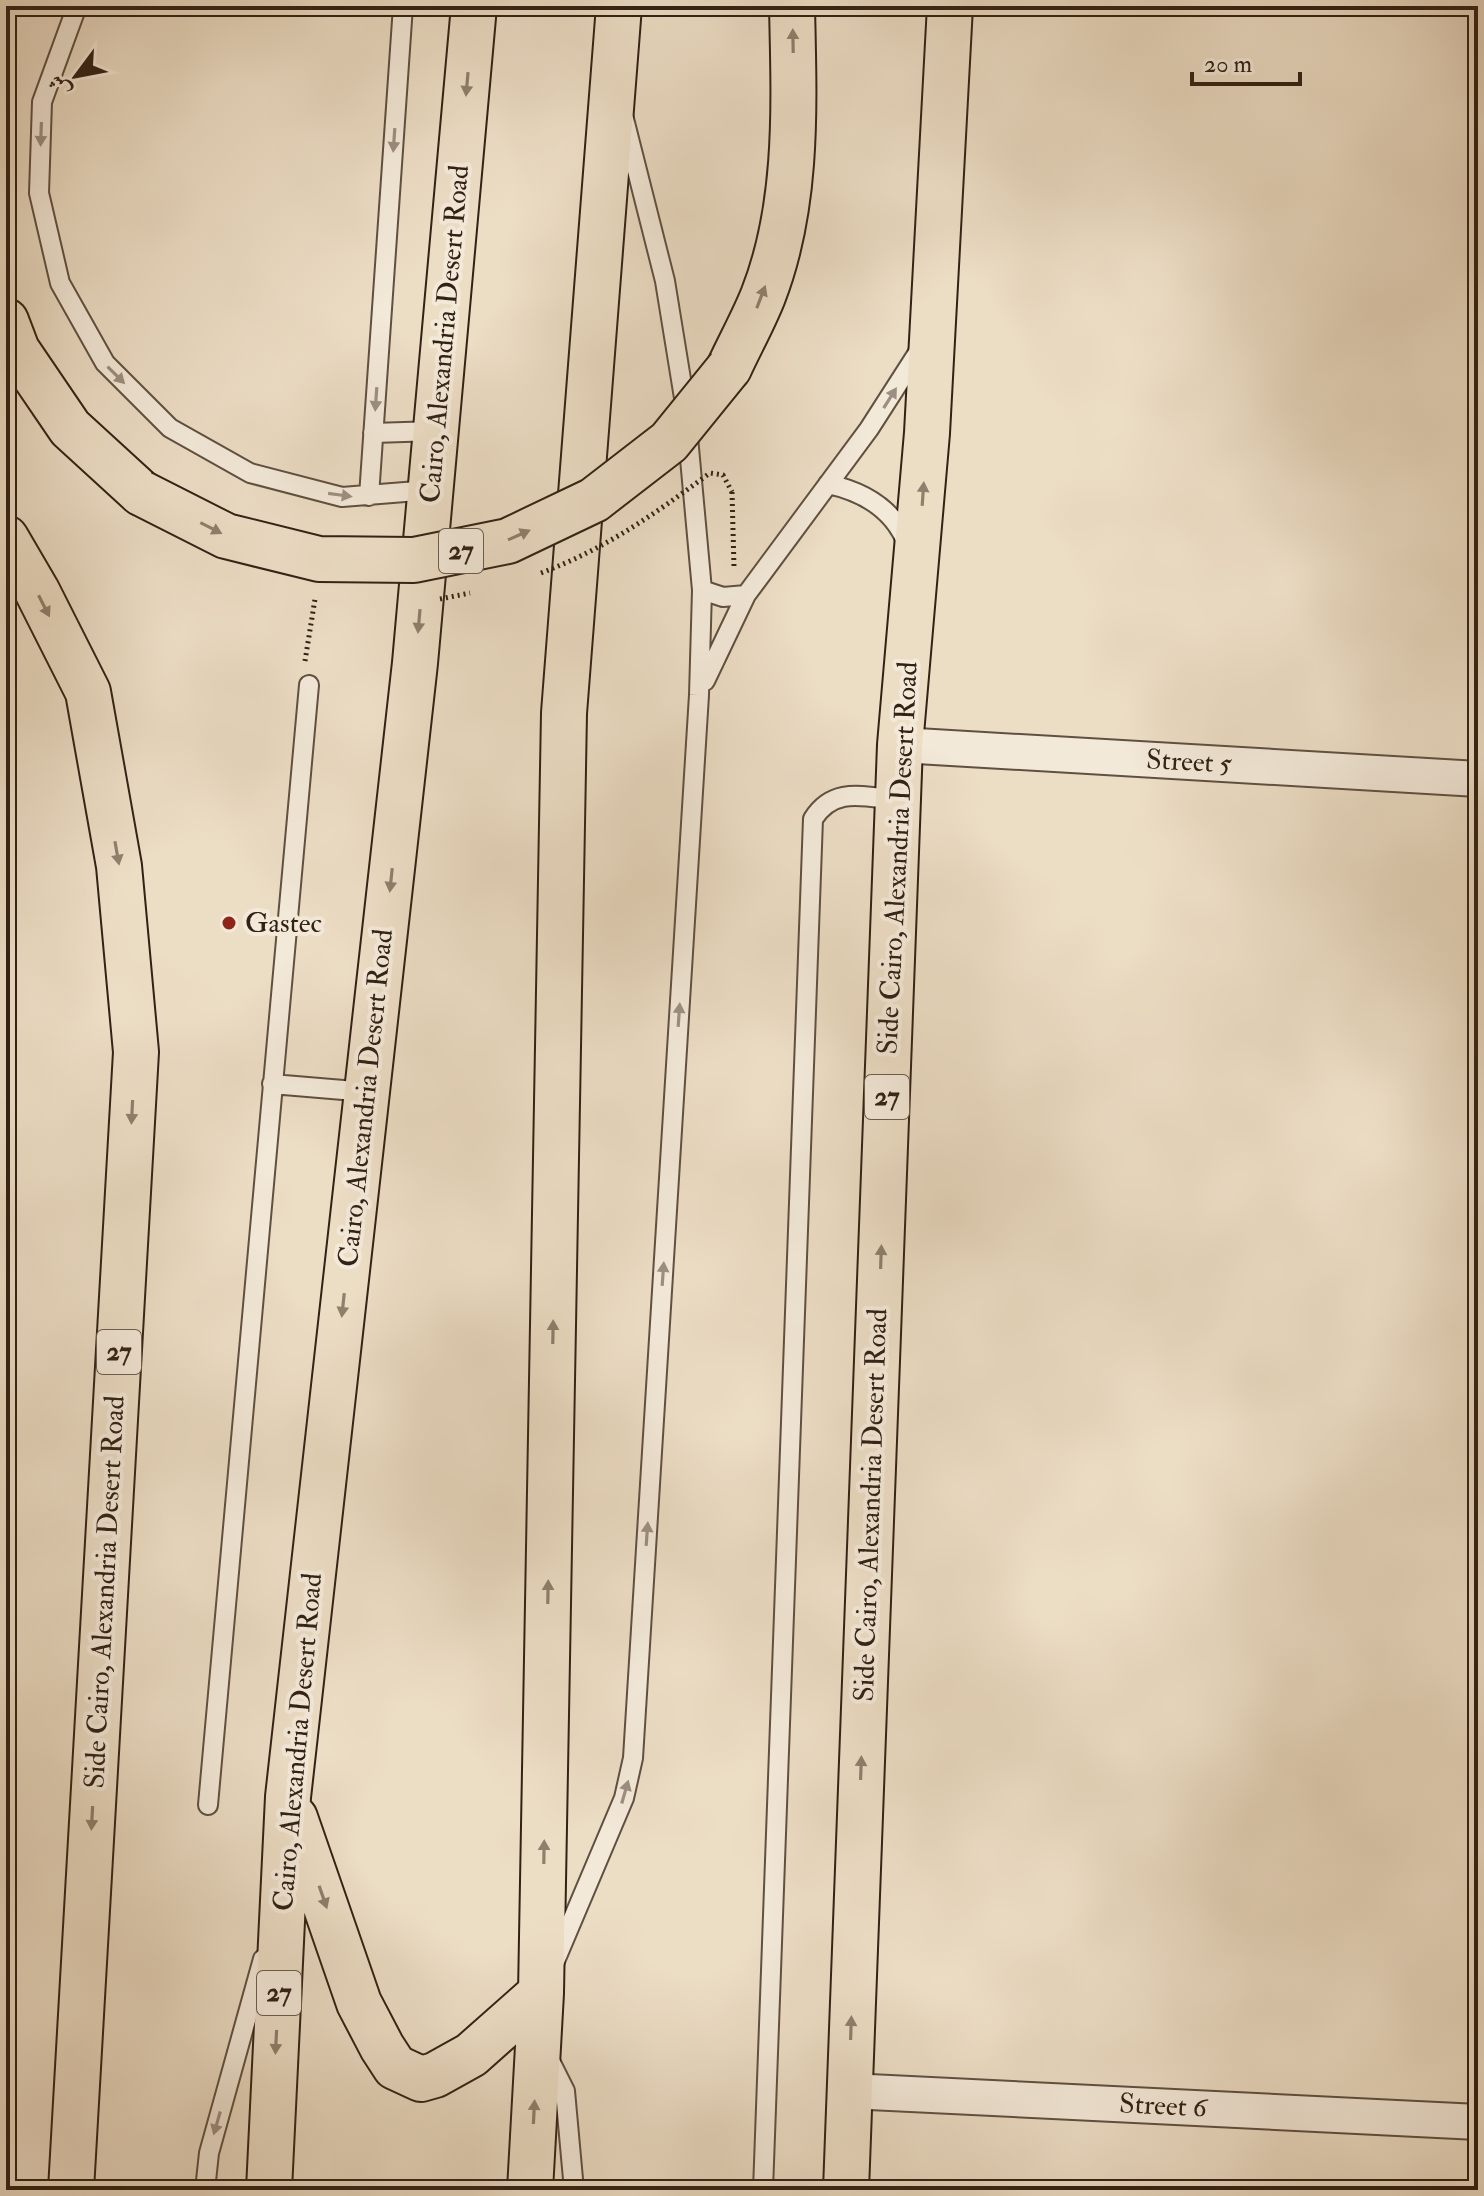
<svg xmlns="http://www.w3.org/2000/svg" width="1484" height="2196" viewBox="0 0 1484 2196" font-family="'IM FELL Double Pica',Amiri,serif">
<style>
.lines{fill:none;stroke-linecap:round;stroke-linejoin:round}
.service-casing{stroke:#605041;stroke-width:22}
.minor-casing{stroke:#605041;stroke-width:38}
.primary-casing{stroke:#322115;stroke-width:48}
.motorway-casing{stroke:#322115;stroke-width:48}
.path{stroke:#322115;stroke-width:5;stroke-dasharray:2 4;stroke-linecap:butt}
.service{stroke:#f3e9d9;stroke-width:18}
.minor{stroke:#f3e9d9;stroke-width:34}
.primary{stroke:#ecddc5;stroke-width:44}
.motorway{stroke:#ecddc5;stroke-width:44}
.motorway-bridge-casing{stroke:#322115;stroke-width:48;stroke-linecap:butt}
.path-bridge{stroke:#322115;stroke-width:5;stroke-dasharray:2 4;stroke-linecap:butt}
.motorway-bridge{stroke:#ecddc5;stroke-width:44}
.oneway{fill:#8f7f6d}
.oneway2{fill:#9c8f81}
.poi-dot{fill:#8f2418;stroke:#f3e9d9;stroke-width:3}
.labels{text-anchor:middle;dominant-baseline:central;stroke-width:8;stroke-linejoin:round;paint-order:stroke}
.shield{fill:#f3e9d9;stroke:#6c5d50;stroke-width:2}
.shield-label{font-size:26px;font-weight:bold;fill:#322115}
.street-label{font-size:28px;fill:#322115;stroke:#f3e9d9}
.poi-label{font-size:28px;fill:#322115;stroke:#f3e9d9;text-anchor:start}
</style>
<rect width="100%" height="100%" fill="#ecddc5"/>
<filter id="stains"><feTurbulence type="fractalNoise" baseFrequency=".0025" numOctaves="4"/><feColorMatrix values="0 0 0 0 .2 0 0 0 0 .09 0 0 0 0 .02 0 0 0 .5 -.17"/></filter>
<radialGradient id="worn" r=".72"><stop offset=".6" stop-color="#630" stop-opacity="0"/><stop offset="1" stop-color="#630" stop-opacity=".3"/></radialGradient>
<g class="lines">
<g class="service-casing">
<path id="service" d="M77 6 42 102 39 193 60 283 105 363 170 428 250 473 342 497 430 490
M373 433 436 431
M828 484C865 492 895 510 908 546
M369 496 403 6
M702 590 723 597 746 595
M705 681 746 595 869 429 921 348
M272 1084 367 1092
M208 1805 309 685
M555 1961 624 1798 633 1758 699 695 702 590 685 404 665 281 624 119
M548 2057 565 2091 574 2190
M205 2190 209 2153 263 1959
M763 2190 813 819C834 786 864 797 898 800"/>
</g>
<g class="minor-casing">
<path id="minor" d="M900 745 1478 779
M849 2091 1478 2122"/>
</g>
<g class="primary-casing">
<path id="primary" d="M6 538 37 591 88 692 119 866 136 1052 71 2190
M846 2190 900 745 927 433 950 6"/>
</g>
<g class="motorway-casing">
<path id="motorway" d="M6 321 17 350 70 428 141 493
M729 368C740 344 753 321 763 296 799 204 794 103 792 6
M295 1818 359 2003 382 2047 395 2067 421 2079 435 2075 471 2055 541 1993
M269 2190 288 1797 415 663 474 6
M530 2190 541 1993 564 713 619 6"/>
</g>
<path class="path" d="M732 492 734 567
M305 661 315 599"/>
<use href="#service" class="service"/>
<use href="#minor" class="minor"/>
<use href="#primary" class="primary"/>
<use href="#motorway" class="motorway"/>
<g class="motorway-bridge-casing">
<path id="motorway-bridge" d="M141 493 226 536 319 559 414 560 508 541 594 500 669 442 729 368"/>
</g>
<path class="path-bridge" d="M541 573C607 548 653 515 710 473L723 475 732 492
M440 599 470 593"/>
<use href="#motorway-bridge" class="motorway-bridge"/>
</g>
<defs><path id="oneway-solid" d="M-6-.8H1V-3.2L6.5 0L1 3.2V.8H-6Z" transform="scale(2)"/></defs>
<g class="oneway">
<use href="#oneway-solid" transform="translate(793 41) rotate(-91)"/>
<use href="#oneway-solid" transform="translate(467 84) rotate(95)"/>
<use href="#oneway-solid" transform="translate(761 297) rotate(-69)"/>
<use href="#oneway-solid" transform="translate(923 494) rotate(-86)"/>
<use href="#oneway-solid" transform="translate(211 528) rotate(27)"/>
<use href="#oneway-solid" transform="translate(519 535) rotate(-24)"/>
<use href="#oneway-solid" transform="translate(44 606) rotate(63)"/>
<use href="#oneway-solid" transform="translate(419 621) rotate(95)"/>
<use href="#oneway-solid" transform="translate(117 853) rotate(80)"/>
<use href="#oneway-solid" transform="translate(391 880) rotate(96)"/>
<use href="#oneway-solid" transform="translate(132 1112) rotate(93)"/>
<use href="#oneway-solid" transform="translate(881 1257) rotate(-88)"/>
<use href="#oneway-solid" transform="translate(343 1305) rotate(96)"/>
<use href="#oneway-solid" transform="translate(553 1332) rotate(-89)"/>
<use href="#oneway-solid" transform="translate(548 1592) rotate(-89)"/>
<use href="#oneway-solid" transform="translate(861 1768) rotate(-88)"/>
<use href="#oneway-solid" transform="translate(92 1818) rotate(93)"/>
<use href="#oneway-solid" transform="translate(544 1852) rotate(-89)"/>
<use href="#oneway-solid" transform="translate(323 1897) rotate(71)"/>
<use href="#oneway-solid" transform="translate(851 2028) rotate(-88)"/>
<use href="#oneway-solid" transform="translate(276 2042) rotate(93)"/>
<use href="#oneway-solid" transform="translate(534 2112) rotate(-87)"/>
</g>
<g class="oneway2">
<use href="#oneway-solid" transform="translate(41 134) rotate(92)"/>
<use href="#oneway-solid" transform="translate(394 140) rotate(94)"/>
<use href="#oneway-solid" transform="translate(116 375) rotate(45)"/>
<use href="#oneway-solid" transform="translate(890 398) rotate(-58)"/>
<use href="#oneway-solid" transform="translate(376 399) rotate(94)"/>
<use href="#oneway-solid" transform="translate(340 495) rotate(8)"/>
<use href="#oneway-solid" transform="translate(679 1015) rotate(-86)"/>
<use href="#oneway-solid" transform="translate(663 1274) rotate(-86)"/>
<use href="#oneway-solid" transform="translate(647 1534) rotate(-86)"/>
<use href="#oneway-solid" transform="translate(625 1792) rotate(-74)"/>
<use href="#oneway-solid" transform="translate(217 2123) rotate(106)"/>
</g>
<circle class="poi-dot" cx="229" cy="923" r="8"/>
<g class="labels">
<g class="shield">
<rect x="439" y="529" width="44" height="44" rx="6"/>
<rect x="865" y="1075" width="44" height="44" rx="6"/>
<rect x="97" y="1330" width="44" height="44" rx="6"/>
<rect x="257" y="1971" width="44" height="44" rx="6"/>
</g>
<g class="shield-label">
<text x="461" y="551">27</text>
<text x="887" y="1097">27</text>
<text x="119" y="1352">27</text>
<text x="279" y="1993">27</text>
</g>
<g class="street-label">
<text transform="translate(445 334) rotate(-85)">Cairo, Alexandria Desert Road</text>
<text transform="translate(1189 762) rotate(3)">Street 5</text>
<text transform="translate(898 858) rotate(-87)">Side Cairo, Alexandria Desert Road</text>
<text transform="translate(366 1098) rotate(-84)">Cairo, Alexandria Desert Road</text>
<text transform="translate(871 1505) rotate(-88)">Side Cairo, Alexandria Desert Road</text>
<text transform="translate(105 1592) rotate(-87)">Side Cairo, Alexandria Desert Road</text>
<text transform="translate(298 1742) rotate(-85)">Cairo, Alexandria Desert Road</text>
<text transform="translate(1163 2106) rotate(3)">Street 6</text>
</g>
<g class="poi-label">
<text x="245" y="923">Gastec</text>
</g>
</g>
<rect width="1484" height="2196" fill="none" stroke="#ecddc5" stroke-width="32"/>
<rect x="8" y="8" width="1468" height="2180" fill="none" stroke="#322115" stroke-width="4"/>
<rect x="16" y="16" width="1452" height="2164" fill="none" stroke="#322115" stroke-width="2"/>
<g transform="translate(76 76) rotate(238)" stroke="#f3e9d9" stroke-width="6" paint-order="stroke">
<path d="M0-6L14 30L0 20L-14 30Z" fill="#322115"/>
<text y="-12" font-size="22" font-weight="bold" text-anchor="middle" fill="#322115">ش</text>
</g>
<path d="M1192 72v12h108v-12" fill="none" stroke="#322115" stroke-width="4"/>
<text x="1204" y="72" font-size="24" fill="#322115" stroke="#f3e9d9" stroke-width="6" paint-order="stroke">20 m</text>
<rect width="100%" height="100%" filter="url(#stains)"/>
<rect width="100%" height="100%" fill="url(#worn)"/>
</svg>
